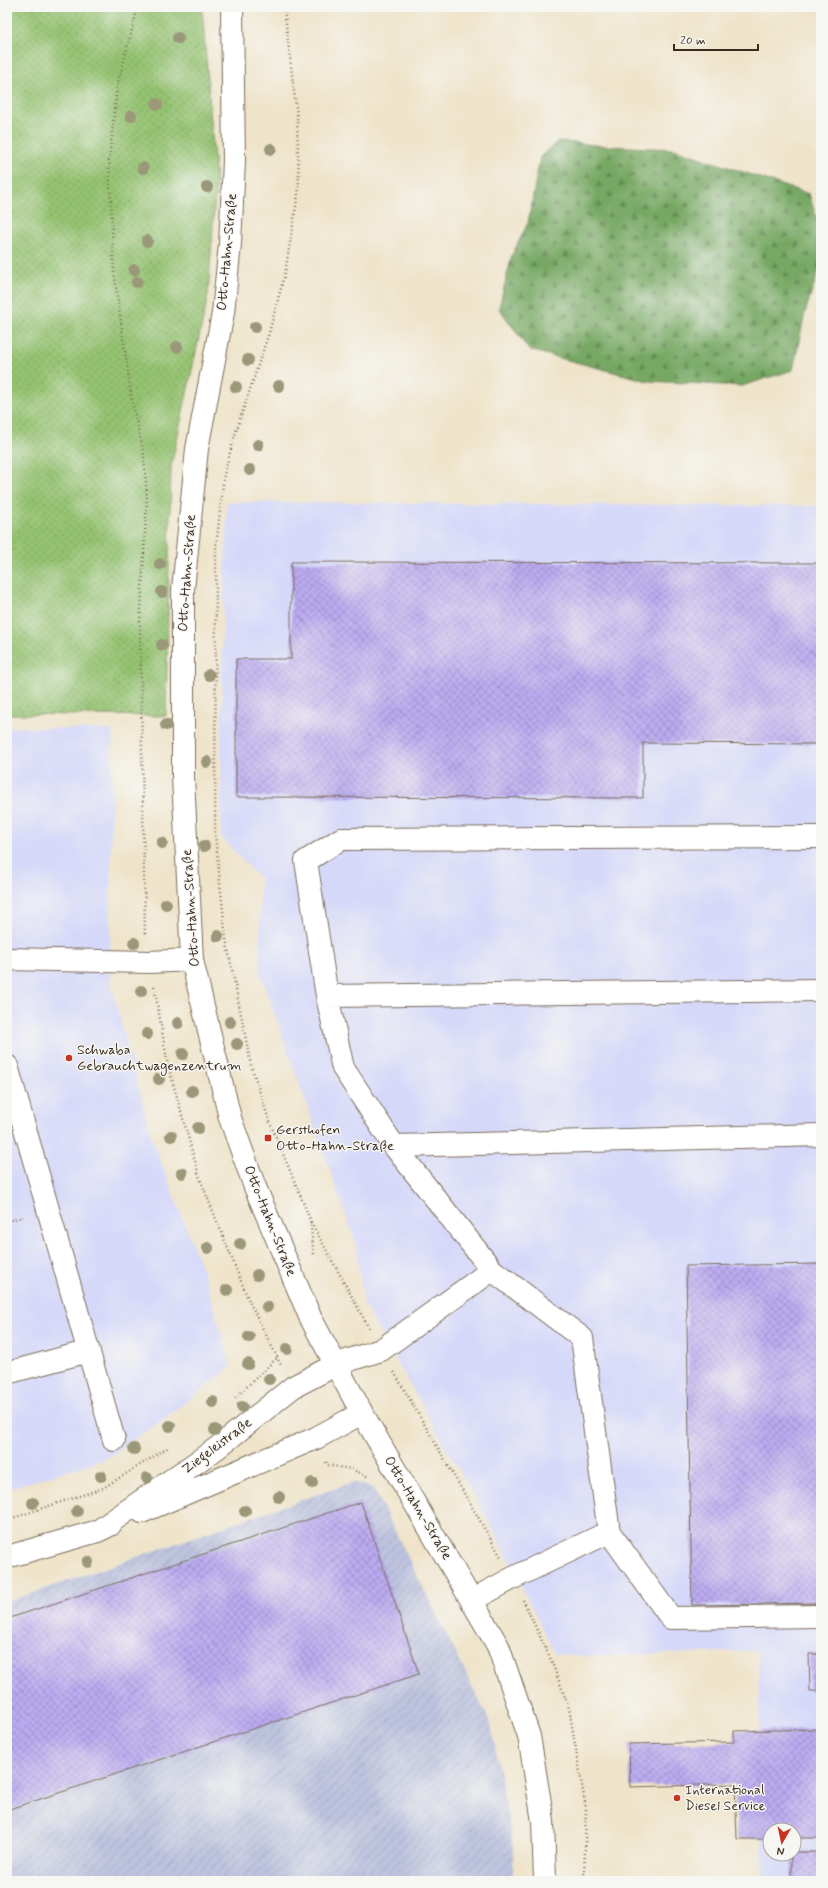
<svg xmlns="http://www.w3.org/2000/svg" width="828" height="1888" viewBox="0 0 828 1888" font-family="Mynerve,sans-serif">
<style>
.built{fill:#d5d8f9;fill-rule:evenodd}
.industrial{fill:url(#industrial-furrows)}
.grass{fill:url(#grass-dots);stroke:#687648}
.forest{fill:url(#forest-firs);stroke:#596940}
.building{fill:url(#building-cross-hatch)}
.lines{fill:none;stroke-linecap:round;stroke-linejoin:round}
.minor-casing{stroke:#7a6b5a;stroke-width:24}
.path{stroke:#7a6b5a;stroke-width:2.5;stroke-dasharray:1 3;stroke-linecap:butt}
.minor{stroke:#fff;stroke-width:22}
.tree{fill:#9b9779}
.poi-dot{fill:#c8321e;stroke:#f6f6f2;stroke-width:1.5}
.labels{text-anchor:middle;dominant-baseline:central;stroke-width:3;stroke-linejoin:round;paint-order:stroke}
.street-label{font-size:14px;fill:#3b2a1e;stroke:#f6f6f2}
.poi-label{font-size:14px;fill:#3b2a1e;stroke:#f6f6f2;text-anchor:start}
</style>
<defs>
<pattern id="industrial-furrows" width="10" height="10" patternUnits="userSpaceOnUse"><rect width="10" height="10" fill="#bdc3de"/><path d="M-1 1l2-2M0 10L10 0M9 11l2-2" fill="none" stroke="#a3a8be"/></pattern>
<pattern id="grass-dots" width="8" height="8" patternUnits="userSpaceOnUse"><rect width="8" height="8" fill="#94c271"/><path d="M2 2h.1M6 6h.1" fill="none" stroke="#7a9e5c" stroke-width="1.8" stroke-linecap="round"/></pattern>
<pattern id="forest-firs" width="22" height="20" patternUnits="userSpaceOnUse"><rect width="22" height="20" fill="#77a863"/><path d="M5 1l3.5 6h-7zM16 11l3.5 6h-7z" fill="#638951"/></pattern>
<pattern id="building-cross-hatch" width="8" height="8" patternUnits="userSpaceOnUse"><rect width="8" height="8" fill="#bcacf2"/><path d="M0 0l8 8M0 8l8-8" fill="none" stroke="#9a8cc3"/></pattern>
</defs>
<rect width="100%" height="100%" fill="#f6f6f2"/>
<filter id="ink" filterUnits="userSpaceOnUse"><feTurbulence type="fractalNoise" baseFrequency=".025" numOctaves="2"/><feDisplacementMap in="SourceGraphic" scale="8" xChannelSelector="R" yChannelSelector="G"/><feConvolveMatrix kernelMatrix="1 2 1 2 8 2 1 2 1" color-interpolation-filters="sRGB"/></filter>
<filter id="wash" filterUnits="userSpaceOnUse"><feTurbulence type="fractalNoise" baseFrequency=".012" numOctaves="4" result="noise"/><feDisplacementMap in="SourceGraphic" scale="16" xChannelSelector="R" yChannelSelector="G"/><feGaussianBlur stdDeviation="0.9" result="paint"/><feColorMatrix in="noise" values="0 0 0 0 0 0 0 0 0 0 0 0 0 0 0 0 0 1.4 0 .05"/><feComposite in="paint" operator="in"/></filter>
<g filter="url(#wash)">
<rect width="100%" height="100%" fill="#efe4ca"/>
<path class="built" d="M227 502 821 506V1881H763L758 1651 587 1656 555 1654 491 1525 364 1305 356 1244 260 973V879L221 837 222 649ZM770 1830H794V1854H770Z
M7 727 112 730 110 981 151 1135 206 1280 231 1367 169 1415 106 1459 7 1489Z"/>
<path class="industrial" d="M353 1482 374 1489 491 1724 513 1847V1881H7V1602Z"/>
<path class="grass" d="M7 7H202L216 183 208 296 171 467 166 716 7 714Z"/>
<path class="forest" d="M558 141 605 146 674 149 809 194 821 232V263L805 313 793 370 742 386 648 381 529 350 499 308 512 255 528 223 540 157Z"/>
<g id="blocks">
<path class="building" d="M291 562 821 563V744L643 743V798L236 797V659H291Z
M821 1264V1603L692 1605 686 1266Z
M361 1502 419 1674 7 1810V1619Z
M809 1654H821V1691H810Z
M821 1729V1838H794V1830H770V1839H737L735 1784 630 1787 629 1744 734 1742V1731Z
M794 1852H821V1881H791V1854H794Z"/>
</g>
</g>
<g filter="url(#ink)">
<use href="#blocks" fill-opacity="0" stroke="#7a6b5a" stroke-width="1"/>
<g class="lines">
<g class="minor-casing">
<path id="minor" d="M232 7 234 161 230 244 223 313 197 449 183 590V777L192 960 230 1118 255 1187 311 1319 362 1413 498 1646 529 1736 543 1821 545 1881
M7 959 149 962 192 960
M327 996 306 861 341 839 821 837
M7 1066 114 1440
M394 1146 343 1068 327 996 821 990
M7 1373 89 1351
M142 1512 316 1438 362 1413
M98 1531 217 1448 293 1387 337 1364 381 1350 492 1270
M609 1532 582 1338 492 1270 394 1146 821 1135
M7 1557 98 1531 110 1525
M472 1600 513 1578 609 1532 671 1618 821 1616"/>
</g>
<path class="path" d="M138 7 117 86 109 160 114 272 132 401 144 455 147 499 140 624 145 936
M284 7 297 116 299 188 285 273 269 333 236 431 224 475 216 547 215 835 226 939 251 1065 269 1120 310 1219 314 1255
M154 986 168 1065 200 1179 249 1301 281 1365
M7 1221 23 1217
M311 1222 369 1328
M394 1372 501 1557
M235 1398 277 1358
M326 1462 327 1465 351 1469 369 1477
M7 1520 103 1488 169 1447
M523 1600 551 1660 569 1708 586 1809 584 1881"/>
<use href="#minor" class="minor"/>
</g>
<g class="tree">
<circle cx="178" cy="38" r="6"/>
<circle cx="157" cy="104" r="6"/>
<circle cx="131" cy="116" r="6"/>
<circle cx="271" cy="149" r="6"/>
<circle cx="143" cy="168" r="6"/>
<circle cx="207" cy="187" r="6"/>
<circle cx="147" cy="241" r="6"/>
<circle cx="134" cy="270" r="6"/>
<circle cx="137" cy="282" r="6"/>
<circle cx="255" cy="327" r="6"/>
<circle cx="177" cy="347" r="6"/>
<circle cx="248" cy="360" r="6"/>
<circle cx="279" cy="386" r="6"/>
<circle cx="236" cy="387" r="6"/>
<circle cx="258" cy="445" r="6"/>
<circle cx="250" cy="470" r="6"/>
<circle cx="160" cy="564" r="6"/>
<circle cx="162" cy="592" r="6"/>
<circle cx="162" cy="645" r="6"/>
<circle cx="209" cy="675" r="6"/>
<circle cx="166" cy="725" r="6"/>
<circle cx="207" cy="762" r="6"/>
<circle cx="162" cy="843" r="6"/>
<circle cx="204" cy="846" r="6"/>
<circle cx="166" cy="904" r="6"/>
<circle cx="218" cy="936" r="6"/>
<circle cx="134" cy="943" r="6"/>
<circle cx="141" cy="991" r="6"/>
<circle cx="230" cy="1022" r="6"/>
<circle cx="178" cy="1023" r="6"/>
<circle cx="147" cy="1034" r="6"/>
<circle cx="237" cy="1044" r="6"/>
<circle cx="183" cy="1054" r="6"/>
<circle cx="159" cy="1079" r="6"/>
<circle cx="192" cy="1091" r="6"/>
<circle cx="198" cy="1128" r="6"/>
<circle cx="171" cy="1136" r="6"/>
<circle cx="182" cy="1173" r="6"/>
<circle cx="240" cy="1244" r="6"/>
<circle cx="208" cy="1248" r="6"/>
<circle cx="257" cy="1275" r="6"/>
<circle cx="227" cy="1290" r="6"/>
<circle cx="267" cy="1307" r="6"/>
<circle cx="249" cy="1337" r="6"/>
<circle cx="287" cy="1349" r="6"/>
<circle cx="248" cy="1364" r="6"/>
<circle cx="269" cy="1379" r="6"/>
<circle cx="213" cy="1402" r="6"/>
<circle cx="242" cy="1407" r="6"/>
<circle cx="170" cy="1426" r="6"/>
<circle cx="215" cy="1430" r="6"/>
<circle cx="134" cy="1449" r="6"/>
<circle cx="101" cy="1476" r="6"/>
<circle cx="147" cy="1478" r="6"/>
<circle cx="312" cy="1483" r="6"/>
<circle cx="279" cy="1497" r="6"/>
<circle cx="33" cy="1503" r="6"/>
<circle cx="77" cy="1511" r="6"/>
<circle cx="245" cy="1511" r="6"/>
<circle cx="88" cy="1562" r="6"/>
</g>
</g>
<g class="poi-dot">
<circle cx="69" cy="1058" r="4"/>
<rect x="264" y="1134" width="8" height="8" rx="2"/>
<circle cx="677" cy="1798" r="4"/>
</g>
<g class="labels">
<g class="street-label">
<text transform="translate(227 252) rotate(-85)">Otto-Hahn-Straße</text>
<text transform="translate(187 573) rotate(-86)">Otto-Hahn-Straße</text>
<text transform="translate(191 908) rotate(-94)">Otto-Hahn-Straße</text>
<text transform="translate(270 1221) rotate(68)">Otto-Hahn-Straße</text>
<text transform="translate(217 1446) rotate(-37)">Ziegeleistraße</text>
<text transform="translate(418 1508) rotate(59)">Otto-Hahn-Straße</text>
</g>
<g class="poi-label">
<text x="77" y="1050">Schwaba<tspan x="77" dy="16">Gebrauchtwagenzentrum</tspan></text>
<text x="276" y="1130">Gersthofen<tspan x="276" dy="16">Otto-Hahn-Straße</tspan></text>
<text x="685" y="1790">International<tspan x="685" dy="16">Diesel Service</tspan></text>
</g>
</g>
<rect width="828" height="1888" fill="none" stroke="#f6f6f2" stroke-width="24"/>
<g transform="translate(782 1842) rotate(189)"><circle r="19" fill="#f6f6f2" stroke="#aba49d"/>
<path d="M0-3L7 15L0 10L-7 15Z" fill="#c8321e"/>
<text y="-6" font-size="11" font-weight="bold" text-anchor="middle" fill="#3b2a1e">N</text>
</g>
<path d="M674 44v6h84v-6" fill="none" stroke="#3b2a1e" stroke-width="2"/>
<text x="680" y="44" font-size="12" fill="#3b2a1e" stroke="#f6f6f2" stroke-width="3" paint-order="stroke">20 m</text>
</svg>
